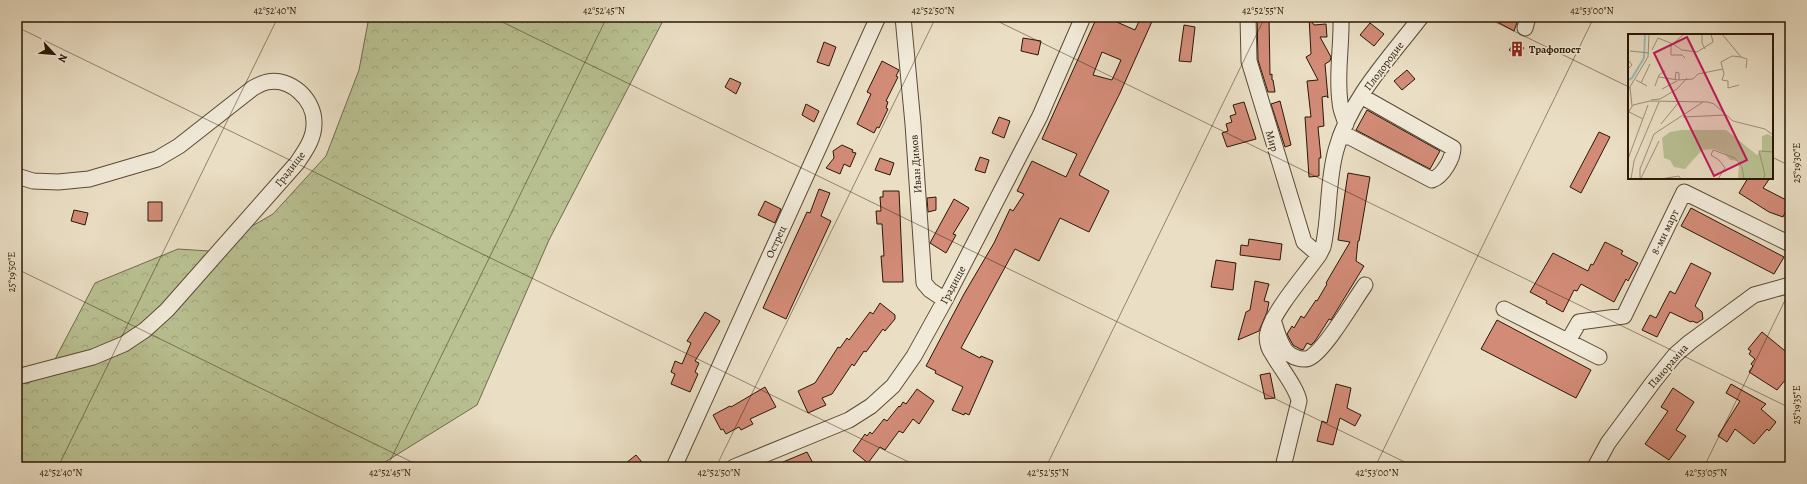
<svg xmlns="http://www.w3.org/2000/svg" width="1807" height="484" viewBox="0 0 1807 484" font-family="Alegreya,serif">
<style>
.forest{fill:url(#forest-crowns);stroke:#726c4c}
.building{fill:#d28b77;stroke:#2b1805;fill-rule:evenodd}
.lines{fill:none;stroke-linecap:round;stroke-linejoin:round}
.minor-casing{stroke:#5b4a35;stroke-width:17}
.minor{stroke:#f1ead9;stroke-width:15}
.ticks{fill:none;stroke:#2b1805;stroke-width:1;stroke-opacity:0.45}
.labels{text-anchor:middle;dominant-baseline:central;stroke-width:3;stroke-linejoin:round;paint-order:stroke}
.poi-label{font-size:11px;font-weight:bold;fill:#2b1805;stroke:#f1ead9;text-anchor:start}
.street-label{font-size:11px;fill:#2b1805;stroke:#f1ead9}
.inset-river{fill:none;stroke:#98bcb6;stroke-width:2}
.inset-road{fill:none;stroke:#9e8f78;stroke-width:1}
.view{fill:#c2185b;fill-opacity:0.15;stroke:#c2185b;stroke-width:2}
.inset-edge{fill:none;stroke:#2b1805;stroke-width:2}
.neatline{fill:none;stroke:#2b1805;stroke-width:1.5}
.ticks-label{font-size:10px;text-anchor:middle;fill:#2b1805}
</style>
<defs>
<pattern id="forest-crowns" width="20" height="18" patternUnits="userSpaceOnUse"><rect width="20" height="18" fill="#b9c192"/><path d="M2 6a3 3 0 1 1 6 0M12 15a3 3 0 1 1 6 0" fill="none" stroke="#9fa57c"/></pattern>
</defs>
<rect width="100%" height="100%" fill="#eadec4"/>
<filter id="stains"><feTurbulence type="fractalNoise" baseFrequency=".005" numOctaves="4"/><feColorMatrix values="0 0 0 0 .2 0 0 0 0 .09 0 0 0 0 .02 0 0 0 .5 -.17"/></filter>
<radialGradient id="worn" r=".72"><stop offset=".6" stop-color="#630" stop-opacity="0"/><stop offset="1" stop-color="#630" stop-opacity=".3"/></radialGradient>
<path class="forest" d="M369 17H665L549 240 477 405 377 467H17V382L28 384 53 363 95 283 178 249 209 251 273 214 326 156 359 70Z"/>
<path class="building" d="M1097 17 1110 19 1135 30 1141 17H1154L1120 93 1079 175 1109 191 1089 232 1060 218 1039 261 1015 249 961 348 980 358 981 356 993 361 969 415 965 413 964 415 952 410 963 387 935 373 936 371 926 366 964 294 994 243 1010 209 1013 211 1024 194 1017 191 1032 161 1066 177 1077 154 1042 139ZM1102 52 1121 60 1112 80 1093 75Z
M1257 17H1269L1270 75 1272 74V80H1273L1275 92H1268L1258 60Z
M1309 17 1314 25 1326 24 1327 37H1320L1331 57 1330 61 1325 64 1328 98 1327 96 1322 97 1324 126 1318 127 1321 158H1319V176L1309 177 1305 117H1311L1307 81 1318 80 1306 57 1311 54Z
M1488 17H1519L1514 31Z
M1370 23 1384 34 1374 46 1360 35Z
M1184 25 1195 27 1191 62 1179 61Z
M1023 38 1041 41 1038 55 1021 51Z
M1516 41 1524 48 1518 56 1509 50Z
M824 42 836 47 829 66 817 62Z
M882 61 899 70 896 76 898 77 886 101 888 102 886 108 888 109 879 128 877 127 874 133 857 124 871 94 867 92Z
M1407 70 1415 79 1402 90 1394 81Z
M730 78 741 83 736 94 725 87Z
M1280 101 1291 145 1285 147 1271 104Z
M1244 102 1256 139 1227 147 1222 133 1228 131 1226 124 1232 122 1230 116 1236 114 1233 105Z
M806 104 819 111 814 122 802 115Z
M1367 110 1440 151 1430 169 1356 130Z
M999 117 1010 121 1004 138 992 133Z
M1599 132 1610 137 1581 193 1570 187Z
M842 145 853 150 852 152 856 153 850 167 844 164 840 174 826 168 834 158 833 151Z
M980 157 989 160 985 173 975 170Z
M880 158 894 163 890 175 875 170Z
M1348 173 1370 177 1359 241H1358L1356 261 1364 266 1331 320 1329 319 1315 341 1311 345 1307 343 1303 350 1300 349 1293 345 1287 334 1292 326 1294 328 1301 316 1304 318 1316 300 1317 301 1327 284 1326 283 1350 242 1338 240Z
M1748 178H1770L1763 188 1790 202 1783 217 1769 212 1739 193Z
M819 189 830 193 821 216 831 221 786 319 763 308 807 212 810 213Z
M883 191H899L903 282H883L881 256H884L882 224H877L876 211H881L880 197H883Z
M936 197V210L928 212 927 198Z
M954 199 969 208 953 234 956 235 946 253 930 243Z
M765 201 781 209 775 223 758 215Z
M148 202H162V221H148Z
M1691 208 1784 257 1774 274 1681 226Z
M74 210 88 213 85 225 71 221Z
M1249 239 1282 244 1280 260 1240 255 1241 245 1248 246Z
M1605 242 1623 251 1621 254 1638 263 1628 281 1626 279 1614 302 1581 284 1577 291 1574 290 1563 312 1546 303 1547 301 1530 292 1553 253 1588 271 1591 264 1593 265Z
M1216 260 1236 263 1233 290 1211 287Z
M1691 263 1711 273 1695 306 1702 312 1703 319 1697 323 1692 321 1691 322 1670 312 1657 337 1642 330 1650 315 1656 318 1670 291 1675 294Z
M1255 281 1269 284 1264 301 1269 302 1267 312 1259 331 1238 340 1246 312 1250 310Z
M880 303 895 315V319L885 331 883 329 866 352 864 351 854 366 852 364 832 394 822 398 826 405 808 413 798 391 815 383 838 347 840 348 847 338 849 340 870 312 873 314Z
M705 312 720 321 695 361 699 363 695 372 698 374 690 392 671 384 675 374 671 372 675 361 682 364 691 343 687 341Z
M1497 320 1591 370 1576 398 1481 349Z
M1762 332 1790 355V374L1777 390 1749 372 1753 366 1751 364 1755 359 1749 354 1751 351 1748 349Z
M1270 373 1275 398 1265 399 1260 375Z
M1336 384 1351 388 1347 408 1361 415 1355 426 1340 418 1333 445 1317 441 1322 421 1327 423Z
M1731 384 1766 404 1761 409 1776 422 1769 431 1767 429 1754 444 1735 429 1727 442 1718 436 1740 401 1726 393Z
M765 387 776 407 750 419 753 424 741 430 739 427 726 434 723 429 721 430 713 415 730 406 731 407Z
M1673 388 1694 402 1676 430 1686 436 1669 460 1645 444 1668 411 1661 407Z
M917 389 934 401 919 424 913 419 903 433 899 431 885 450 880 447 868 463 853 451 865 434 867 436 870 432 872 434 884 419 887 421 899 406 900 407 903 402 906 404Z
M807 452 815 467H771Z
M636 455 646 467H621Z"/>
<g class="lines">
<g class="minor-casing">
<path id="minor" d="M903 17 913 124 924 283 930 290 945 300
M1248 17 1249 61 1304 242 1319 255
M1341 17C1342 45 1336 74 1340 102 1340 109 1344 117 1346 124
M1525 28 1528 17
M1340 137H1350L1432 180C1443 176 1453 158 1453 148L1361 96
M17 176 33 181 58 182 89 179 157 159 179 146 253 88C257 86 262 83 267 82 291 77 315 100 314 124 314 139 305 151 297 163L167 310 145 330 124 344 93 357 17 377
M1504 309 1599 357
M1273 319C1276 329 1279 342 1286 351 1291 357 1304 362 1311 357 1327 347 1353 302 1365 285
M1568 341 1579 322 1624 316 1684 192 1790 244
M674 467 878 17
M734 467 849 420 871 406 893 386 914 356 945 300 1040 116 1083 17
M1283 467 1299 401C1297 388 1279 366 1272 353 1268 348 1266 338 1268 332 1274 310 1305 275 1319 255L1323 247C1330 216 1327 182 1336 150 1349 100 1390 57 1421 17
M1595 467 1608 443 1654 381 1675 355 1690 342 1754 295 1790 285"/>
</g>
<use href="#minor" class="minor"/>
</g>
<path class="ticks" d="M492 17 1415 467M989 17 1790 408M1485 17 1629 87M17 27 919 467M1772 157 1790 166M17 269 422 467M58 467 278 17M387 467 607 17M716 467 936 17M1046 467 1265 17M1375 467 1594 17M1704 467 1790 290"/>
<defs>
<g id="building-bare" transform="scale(1.2)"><path d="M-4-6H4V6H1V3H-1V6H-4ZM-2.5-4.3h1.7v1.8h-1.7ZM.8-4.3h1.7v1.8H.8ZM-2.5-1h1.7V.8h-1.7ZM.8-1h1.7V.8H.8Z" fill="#8f2418" stroke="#f1ead9" stroke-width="2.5" paint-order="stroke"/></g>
</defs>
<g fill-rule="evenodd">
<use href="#building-bare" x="1517" y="49"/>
</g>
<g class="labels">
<g class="poi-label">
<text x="1529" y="49">Трафопост</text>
</g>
<g class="street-label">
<text transform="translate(1384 66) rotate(-53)">Плодородие</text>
<text transform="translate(1272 141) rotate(73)">Мир</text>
<text transform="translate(916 164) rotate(-94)">Иван Димов</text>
<text transform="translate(290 169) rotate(-52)">Градище</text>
<text transform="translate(1665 232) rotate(-64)">8-ми март</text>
<text transform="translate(776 242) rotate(-66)">Острец</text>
<text transform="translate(953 285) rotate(-62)">Градище</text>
<text transform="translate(1668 366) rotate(-49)">Панорамна</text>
</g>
</g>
<g transform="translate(1628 34)">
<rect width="145" height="145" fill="#eadec4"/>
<path d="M54 96H98L129 121 134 116V102L140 100 145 103V145H110L111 127 102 126 96 119 86 115 74 116 57 135 46 133 42 126 36 124 34 104 42 98Z" fill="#b9c192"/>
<path class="inset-river" d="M0 46 4 44 16 24 17 0"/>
<path class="inset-road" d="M74 0V9L77 15M94 0 113 23M43 9V21H54L57 24M45 10 54 16 69 18 85 8 83 0M24 16 30 4 45 10 56 0M2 17 21 19M0 35 4 31 0 26M31 43 50 46 65 45M65 45 70 40 95 35M8 46 19 52M47 46 48 38 51 39V46M13 49 22 30M111 51 100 54V47L94 46 96 40 93 28 104 22 113 23 119 25 118 34M27 52 31 41 37 37M2 53 4 72M34 55 49 47M0 56 20 23 21 0M23 66 32 65 49 55 59 44M1 78 15 85M0 79 5 71 22 67 80 68 86 70 105 87 137 95 145 101M55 83 98 81M33 90 51 68M0 125 20 71M13 144 31 107M3 145 6 127 31 68M12 145V135L26 100 75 68M33 145 51 142 53 145M90 145 97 134 91 126 83 121 85 116 107 124 114 133 116 145M135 145 137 141 131 117 145 118"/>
<path class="view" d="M59 3 119 126 86 142 26 19Z"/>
<rect width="145" height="145" class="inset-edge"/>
</g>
<rect width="1807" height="484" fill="none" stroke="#eadec4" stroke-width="44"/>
<g transform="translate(54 54) rotate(116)" stroke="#f1ead9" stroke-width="3" paint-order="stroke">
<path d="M0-3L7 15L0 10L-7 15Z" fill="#2b1805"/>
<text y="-6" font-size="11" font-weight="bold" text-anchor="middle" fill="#2b1805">N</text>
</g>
<rect x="22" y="22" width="1763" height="440" class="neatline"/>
<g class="ticks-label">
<text x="275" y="14">42°52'40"N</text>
<text x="604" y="14">42°52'45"N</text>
<text x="933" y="14">42°52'50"N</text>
<text x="1263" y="14">42°52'55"N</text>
<text x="1592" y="14">42°53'00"N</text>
<text transform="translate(1796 163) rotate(-90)" y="4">25°19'30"E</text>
<text transform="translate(11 272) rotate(-90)" y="4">25°19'50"E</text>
<text transform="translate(1796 405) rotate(-90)" y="4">25°19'35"E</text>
<text x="61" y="476">42°52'40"N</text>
<text x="390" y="476">42°52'45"N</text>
<text x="719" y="476">42°52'50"N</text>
<text x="1048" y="476">42°52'55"N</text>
<text x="1377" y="476">42°53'00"N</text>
<text x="1706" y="476">42°53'05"N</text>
</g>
<rect width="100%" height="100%" filter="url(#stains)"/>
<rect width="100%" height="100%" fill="url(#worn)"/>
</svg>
